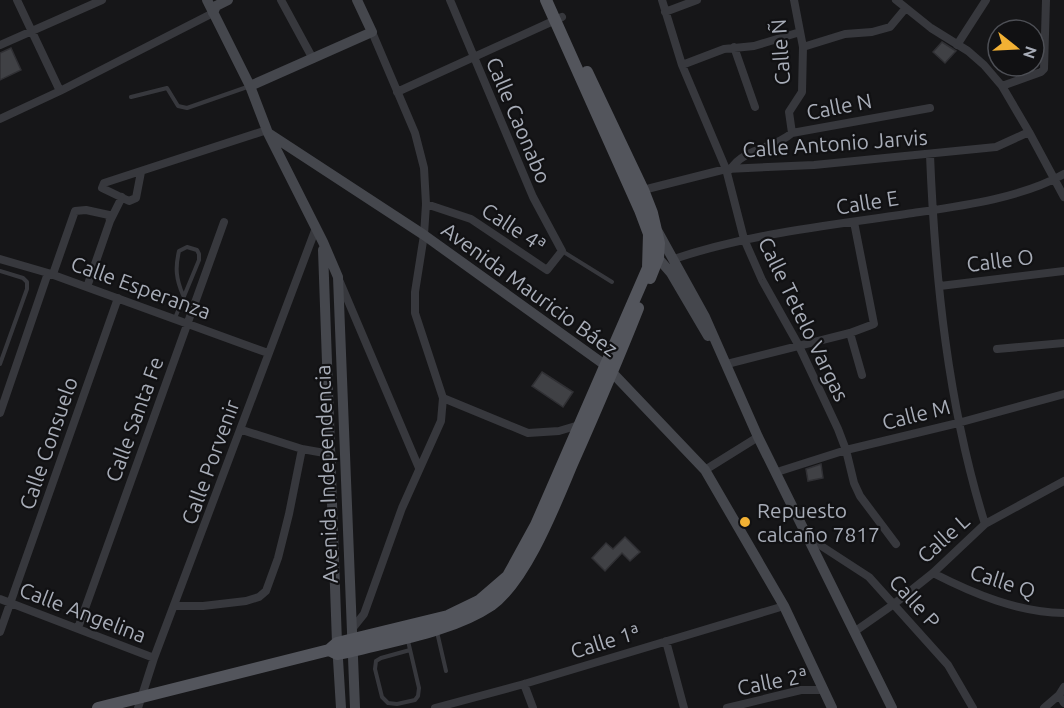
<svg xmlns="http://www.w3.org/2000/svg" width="1064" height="708" viewBox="0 0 1064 708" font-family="Ubuntu,sans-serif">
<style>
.building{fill:#404145;stroke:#303034;stroke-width:1.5}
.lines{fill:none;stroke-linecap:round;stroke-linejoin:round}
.lane{stroke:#37383d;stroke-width:4}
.street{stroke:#37383d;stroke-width:8}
.secondary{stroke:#45474d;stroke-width:10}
.primary{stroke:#53555c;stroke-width:12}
.poi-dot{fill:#f2b134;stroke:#111113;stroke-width:2}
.labels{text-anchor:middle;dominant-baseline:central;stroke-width:4.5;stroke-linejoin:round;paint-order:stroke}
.street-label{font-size:21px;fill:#a8adb8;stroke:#111113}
.poi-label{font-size:21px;fill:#a8adb8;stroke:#111113;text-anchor:start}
</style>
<rect width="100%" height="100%" fill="#161618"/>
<path class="building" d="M942 42 956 51 945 63 933 52Z
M11 48 21 70 0 80V53Z
M542 372 573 392 563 407 532 386Z
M821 464 823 478 808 481 806 469Z
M625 537 640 552 630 561 622 553 605 571 592 558 606 543 613 549Z"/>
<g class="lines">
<path class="lane" d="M131 97 167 88 178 106 187 108 250 86
M562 251 612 282
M0 271 23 278 27 282V289L0 364
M175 318 199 260V254L197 250 187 247 179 251C175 268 176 279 183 295
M437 632 446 671
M408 641 419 688 418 696 415 700 397 704 388 703 382 697 375 669 376 661 381 658 410 650"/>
<path class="street" d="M17 0 60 91
M281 0 313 59
M662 0 682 65 726 169 744 239 762 280 799 346 838 429 846 450 854 483 860 496 896 544
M896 0 931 28 968 51 984 65 1002 86 1029 132 1064 197
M665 12 697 0
M0 45 102 0
M957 45 986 0
M734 47 755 107
M803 47 845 34 872 32 890 27 905 9
M682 65 724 49 754 46 800 32
M1002 86 1041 72 1044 69 1046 0
M397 92 562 17
M0 119 60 91 213 13
M792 133 789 112 802 92 803 47 794 0
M930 155C935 279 948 406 985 524
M731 169C744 148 774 149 792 133L930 108
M141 172 136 198 129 201 102 188 104 183 267 130
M643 190 726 169 814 165 996 147 1029 132
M426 204 471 219 547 270 562 251 533 197 450 0
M110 221 122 197
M0 259 48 273 268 353
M674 259C751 233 833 225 913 213 961 206 1022 198 1064 174
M53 274 75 211 86 210 109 215 110 221 87 287
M340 282 419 468
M940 286 1064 271
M850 333 862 375
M997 349 1064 343
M727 364 850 333 874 324 854 222
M443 398 528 433 559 431 579 425
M0 413 48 273
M242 430 302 449 330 454
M705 470 758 437
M777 472 846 450 958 423 1064 394
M809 538 869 577 948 665 973 708
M933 573C974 594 1017 612 1064 613
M0 599 154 658
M175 606H203L246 601 259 597 266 591 278 558 289 514 302 449
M78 628 224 222
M352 629 364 614 402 508 441 421 443 398 415 313V292L424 235 426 204 424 168 415 133 372 32
M0 632 118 298
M854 632 894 604 933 573 985 524 1064 481
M666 641 684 708
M524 684 533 708
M1059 695 1064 703
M138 708 154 658 316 228
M435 708 524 684 784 606
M727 708 801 690H824
M1044 708 1059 695 1064 687"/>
<path class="secondary" d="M207 0 250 86 268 133 323 242 338 277 355 708
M213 13 216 6 228 0
M250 86 372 32 357 0
M268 133 424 235 605 365 705 470 784 606 832 708
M658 232 705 317 758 437 892 708
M323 250 337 643 341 708
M658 258 671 273 708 336"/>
<path class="primary" d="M587 72 643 190 652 213 659 243 658 258 650 278
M329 650 337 654 352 651C396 640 454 630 491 605 526 580 555 504 572 464 595 412 617 361 638 308
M98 708 329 650 337 643 448 616 479 601 508 576 536 525 648 268 649 234 640 210 546 0"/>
</g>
<circle class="poi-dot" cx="745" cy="522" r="6"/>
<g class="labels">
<g class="street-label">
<text transform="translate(780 52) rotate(-94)">Calle Ñ</text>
<text transform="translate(839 106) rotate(-11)">Calle N</text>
<text transform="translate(519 120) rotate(67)">Calle Caonabo</text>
<text transform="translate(835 143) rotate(-4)">Calle Antonio Jarvis</text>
<text transform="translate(867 202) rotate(-9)">Calle E</text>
<text transform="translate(514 227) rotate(33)">Calle 4ª</text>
<text transform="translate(1000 260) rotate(-7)">Calle O</text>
<text transform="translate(141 287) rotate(20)">Calle Esperanza</text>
<text transform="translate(530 289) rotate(36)">Avenida Mauricio Báez</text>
<text transform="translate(804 319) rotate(64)">Calle Tetelo Vargas</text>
<text transform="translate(916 414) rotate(-14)">Calle M</text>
<text transform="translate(134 419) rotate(-70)">Calle Santa Fe</text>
<text transform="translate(48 443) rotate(-71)">Calle Consuelo</text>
<text transform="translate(210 462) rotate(-70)">Calle Porvenir</text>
<text transform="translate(326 474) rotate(-92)">Avenida Independencia</text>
<text transform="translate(943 538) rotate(-42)">Calle L</text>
<text transform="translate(1003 581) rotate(18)">Calle Q</text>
<text transform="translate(915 601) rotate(48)">Calle P</text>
<text transform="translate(83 612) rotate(21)">Calle Angelina</text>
<text transform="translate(605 641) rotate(-17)">Calle 1ª</text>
<text transform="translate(772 681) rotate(-11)">Calle 2ª</text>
</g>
<g class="poi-label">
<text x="757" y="510">Repuesto<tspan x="757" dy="24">calcaño 7817</tspan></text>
</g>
</g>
<g transform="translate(1016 48) rotate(108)"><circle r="28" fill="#111113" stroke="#4d4f55" stroke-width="1.5"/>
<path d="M0-4.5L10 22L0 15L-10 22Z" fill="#f2b134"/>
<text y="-9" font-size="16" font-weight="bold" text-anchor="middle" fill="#a8adb8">N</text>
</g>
</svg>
